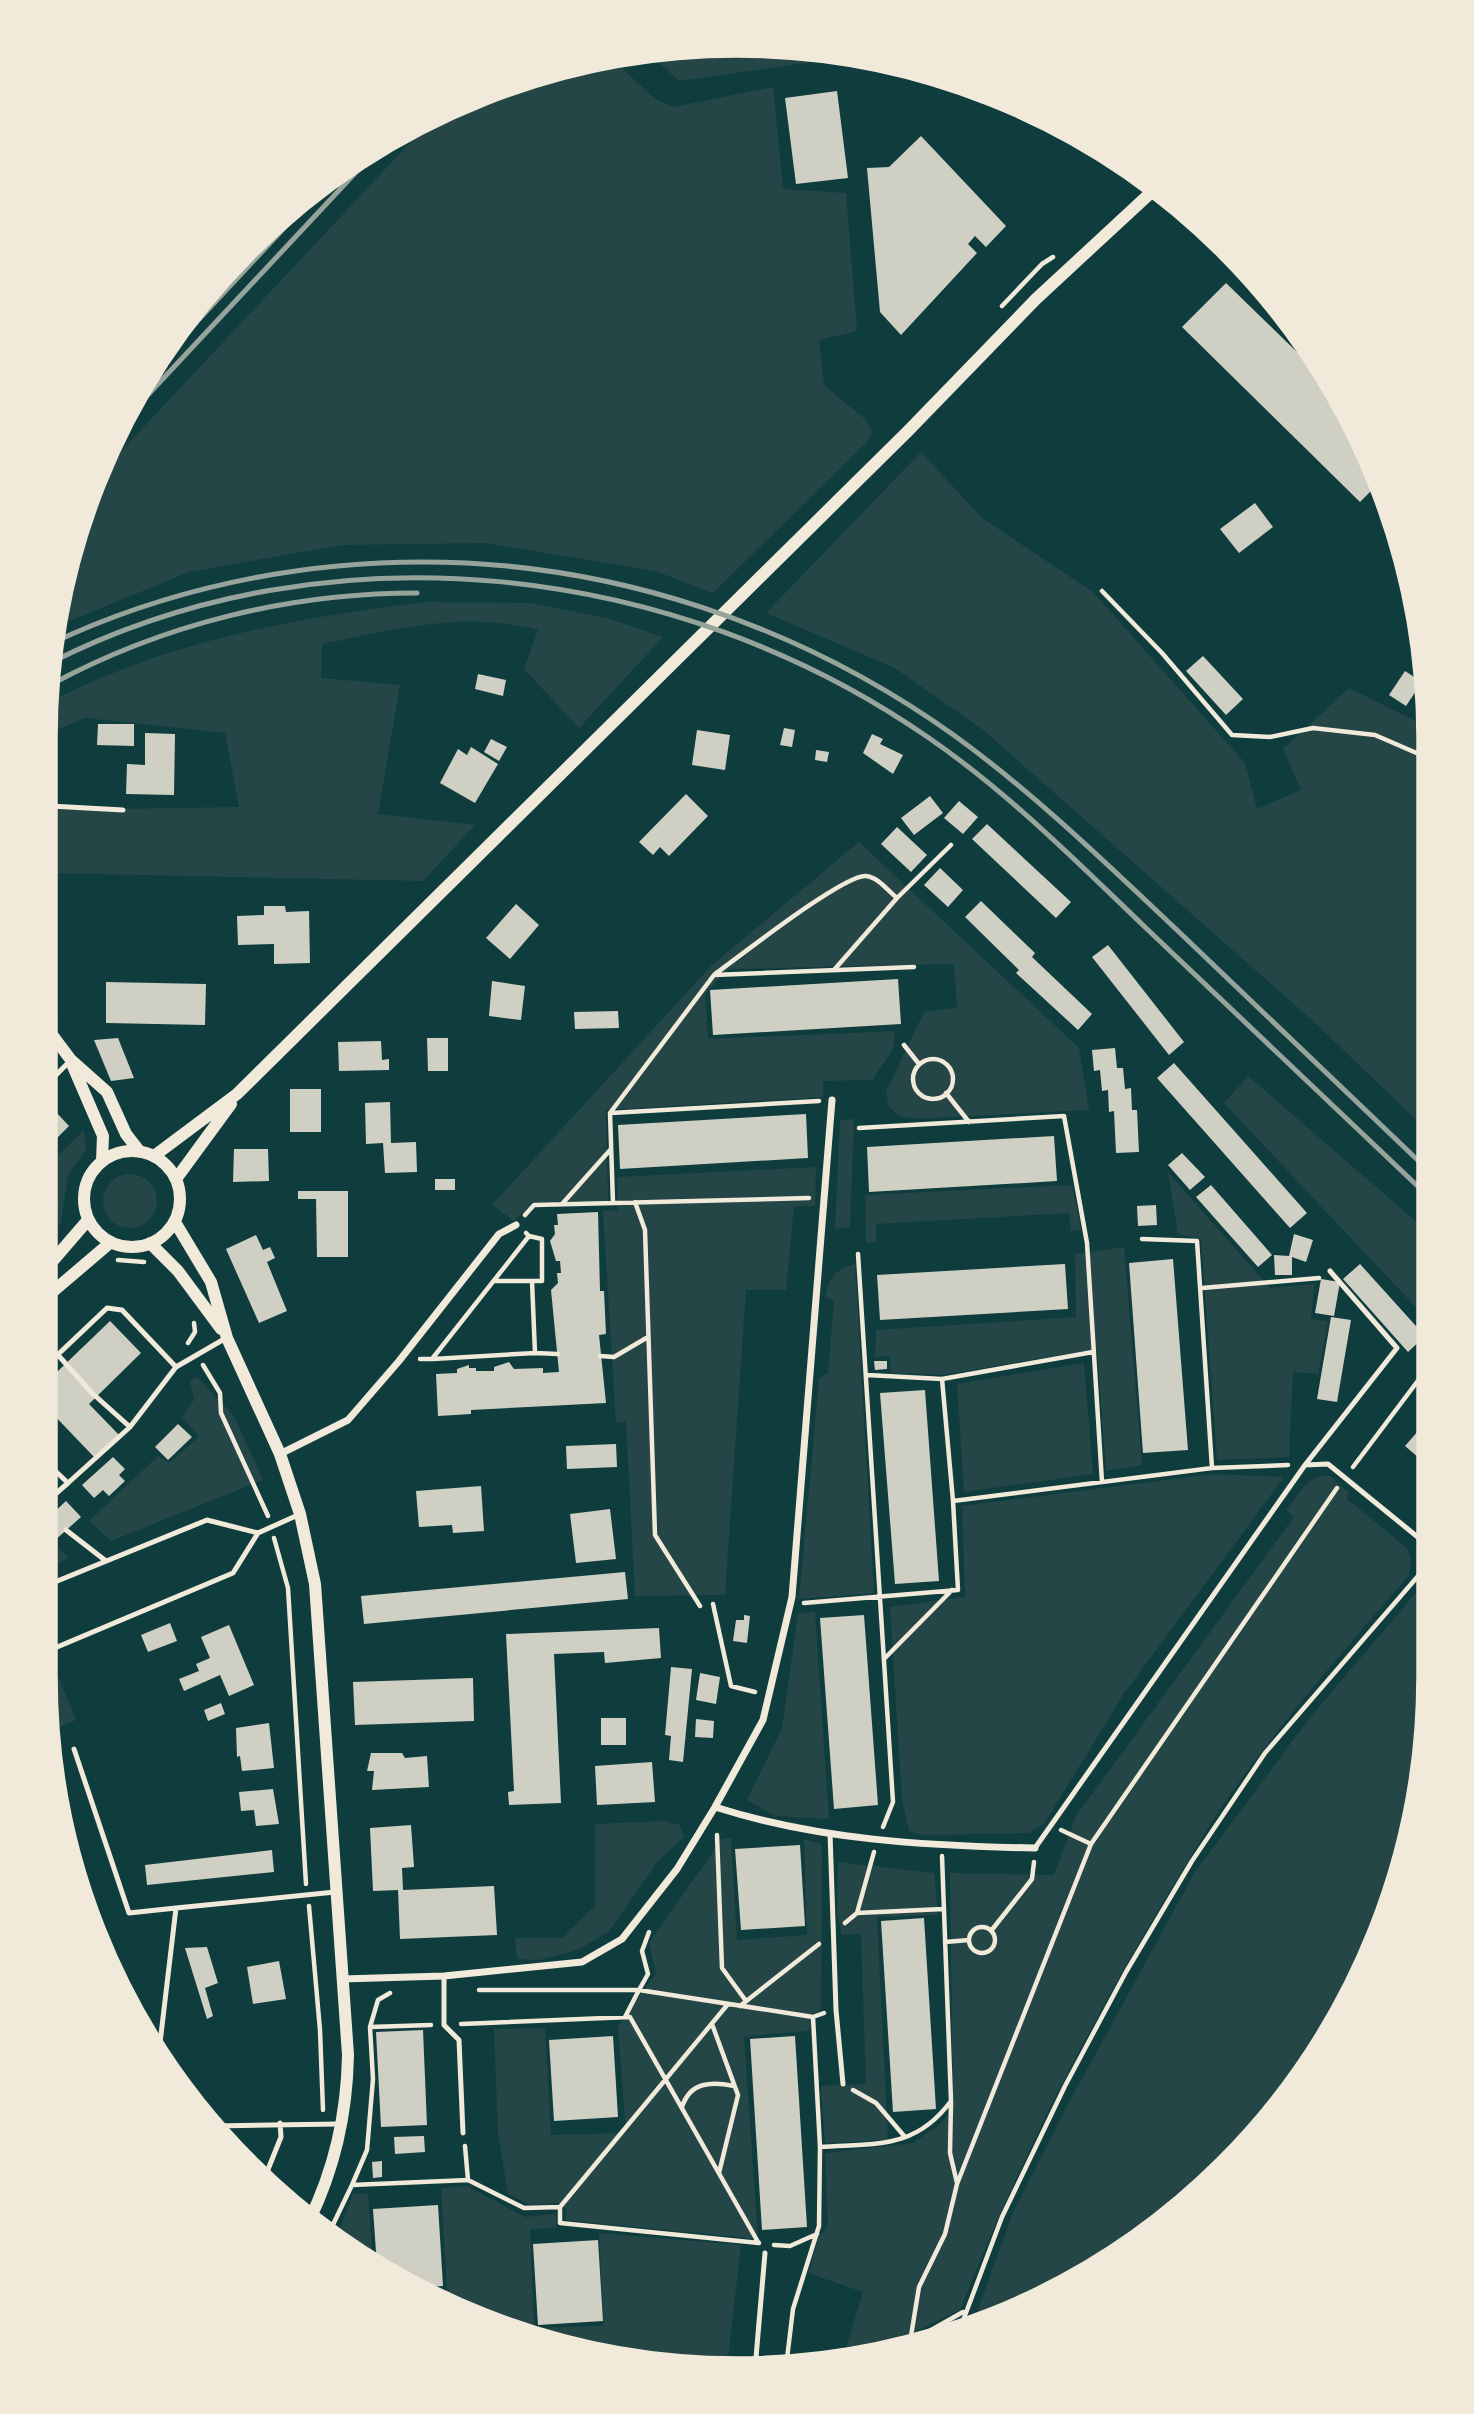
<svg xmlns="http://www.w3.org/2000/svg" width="1474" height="2414" viewBox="0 0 1474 2414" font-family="'Open Sans',sans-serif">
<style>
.green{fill:#244646}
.building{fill:#cfcfc3}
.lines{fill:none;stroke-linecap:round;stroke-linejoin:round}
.path{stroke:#f1e9da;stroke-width:4.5}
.service{stroke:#f1e9da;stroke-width:5}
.minor{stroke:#f1e9da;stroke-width:7}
.tertiary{stroke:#f1e9da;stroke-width:12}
.rail{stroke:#97a49c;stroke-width:5}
.rim{fill:none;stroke:#f1e9da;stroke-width:3.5}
</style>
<rect width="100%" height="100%" fill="#0f3d3e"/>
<path class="green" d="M782 45 842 55 841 58 679 81 645 50Z
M611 58 655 99 674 107 773 87 783 189 846 193 857 331 819 340 824 385 865 419 873 431 867 442 713 593 655 571 486 543 341 545 189 572 55 627 95 479 434 117 514 81Z
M921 452 982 518 1093 592 1245 763 1257 809 1301 790 1283 749 1349 688 1422 724 1429 717 1427 1130 1313 1021 982 729 893 667 766 613Z
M426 602 531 603 607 618 663 637 579 728 524 669 538 630C465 610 393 630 322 644L321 678 400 685 378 814 475 825 423 881 50 873V810L239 807 225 733 85 718 50 733V702C170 640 294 618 426 602Z
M859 842 1079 1048 1089 1110 914 1119 899 1116 889 1107 886 1092 924 1012 957 1008 954 964 729 969 705 993 708 1039 895 1031 893 1049 872 1080 823 1081V1097L606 1110 608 1201 532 1202 514 1221 492 1205 712 965Z
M1248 1076 1427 1231 1426 1318 1224 1103Z
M854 1119 850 1227 835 1229 840 1120Z
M84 1130 86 1150 68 1175 61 1222 50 1239V1163Z
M816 1167 815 1206H794L786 1290H746L725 1595 635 1596 626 1421 616 1423 603 1211 618 1210 617 1177Z
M1168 1172 1270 1288 1314 1284 1311 1319 1328 1321 1318 1374 1293 1372 1289 1457 1217 1460 1201 1239 1178 1234Z
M103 1201a27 27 0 1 1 54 0a27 27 0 1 1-54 0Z
M1072 1185 1081 1230 1071 1231 1069 1213 876 1224V1242L866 1243 865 1195Z
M1124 1247 1142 1465 1106 1471 1097 1349 942 1375 891 1373 890 1356 875 1357 876 1330 1076 1317 1075 1254Z
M855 1264 874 1593 799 1599 819 1379 828 1373 834 1300 825 1298C829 1277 834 1270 855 1264Z
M1084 1363 1093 1474 964 1492 957 1384Z
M197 1377 234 1416 263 1480 111 1541 89 1521 158 1456 169 1463 199 1437 182 1417 194 1400 190 1381Z
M1212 1474 1284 1477 1123 1695 1044 1824 1029 1833 922 1835 909 1831 902 1800 890 1607 965 1597 962 1506Z
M1319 1476H1330L1349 1493 1347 1499 1407 1548 1411 1560 1409 1575C1343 1652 1274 1729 1217 1814 1198 1843 1181 1874 1162 1904 1084 2034 1016 2168 960 2310L889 2344 846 2360V2348L863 2292 808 2273 819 2237 828 2226 825 2153 913 2143 939 2125 953 2108 950 1873 1054 1875 1076 1816 1294 1517 1286 1510 1306 1484Z
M50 1540 69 1558 50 1567Z
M1425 1582 1424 1767 1378 1942 1287 2099 1159 2227 1044 2299 971 2329 1013 2212 1068 2104 1195 1872 1308 1720Z
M815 1612 829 1819 775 1816 747 1800 782 1728 798 1614Z
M55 1669 76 1720 50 1731V1671Z
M665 1821 680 1825 684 1837 658 1861 609 1931 578 1950 539 1960 517 1959 515 1938H562L595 1906V1824Z
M731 1838 737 1940 807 1935 804 1839 821 1844 822 1855 821 2007 808 2031 744 2036 758 2239 565 2220 567 2210 557 2203 530 2205 508 2194 498 2133 494 2029 545 2028 551 2135 626 2133 618 2026 656 1973 649 1943 722 1839Z
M838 1862 934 1873 938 1915 877 1917 888 2140 825 2143 821 2086 866 2084 861 1934 842 1935 837 1914Z
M467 2186 525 2217 556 2214V2228L530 2229 534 2328 604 2326 599 2233 741 2245 727 2367 645 2364 515 2334 419 2292 447 2290 441 2188Z
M353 2194H368L373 2263 336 2240Z"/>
<path class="building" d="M837 91 848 178 796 184 785 98Z
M921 136 1006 226 986 247 975 236 968 244 977 253 901 335 880 312 867 168 889 167Z
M1226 283 1339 393 1379 483 1360 502 1182 327Z
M1255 503 1273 527 1239 553 1220 529Z
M1203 656 1243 699 1226 715 1186 671Z
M1405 671 1422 682 1406 706 1389 695Z
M478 674 506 680 503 696 475 689Z
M98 724H134V746L97 745Z
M784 728 795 730 792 747 780 745Z
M697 730 730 735 725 770 692 765Z
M145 733 175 734 174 795 126 794 127 764 145 765Z
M872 734 883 739 880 744 903 755 893 774 863 753Z
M491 739 507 747 499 761 484 752Z
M471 747 498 764 475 803 440 783 458 749 467 755Z
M816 750 829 752 827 762 815 760Z
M686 794 708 816 669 856 660 847 653 855 639 842Z
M930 796 943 813 914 835 901 818Z
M959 801 978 817 963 834 944 818Z
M987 824 1071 902 1056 918 972 839Z
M897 827 927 855 911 872 881 844Z
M940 868 963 890 948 907 924 885Z
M981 901 1035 953 1032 957 1092 1014 1078 1030 1016 973 1019 970 965 917Z
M516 904 539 925 510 959 486 938Z
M264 906H285L286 912 309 911 310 963 274 964V944L238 945 237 916 264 915Z
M1108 945 1184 1042 1169 1055 1092 957Z
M898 979 901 1024 713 1035 710 990Z
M492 981 525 986 521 1020 489 1016Z
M106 982 206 984 205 1025 106 1023Z
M618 1011 619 1028 575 1029 574 1012Z
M118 1038 134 1078 111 1081 94 1040Z
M427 1038H448V1071H428Z
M381 1041 382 1060 389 1059V1070L339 1071 338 1042Z
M1115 1048 1117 1068H1123L1125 1089 1131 1088 1132 1110H1137L1139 1152 1116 1153 1114 1111 1109 1112 1108 1090 1102 1091 1100 1070 1094 1071 1092 1050Z
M1174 1063 1307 1213 1290 1228 1157 1078Z
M290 1089H321V1132H290Z
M390 1102 391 1143 416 1142 417 1172 385 1173 383 1143 366 1144 365 1103Z
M54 1110 69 1126 50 1145V1115Z
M806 1114 808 1158 620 1169 618 1125Z
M1054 1136 1057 1181 869 1192 867 1147Z
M234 1149H268L269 1181 233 1182Z
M1182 1153 1205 1177 1190 1190 1168 1165Z
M435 1179H455V1190H435Z
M1211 1185 1272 1255 1258 1267 1196 1197Z
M298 1191H348V1257H317L316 1199H298Z
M1156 1205 1157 1225 1138 1226 1137 1206Z
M598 1212 600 1291H604L606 1334 599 1335 606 1403 471 1410V1414L438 1416 436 1374 457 1373V1369L469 1365V1368H476V1371H494V1367L509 1362 514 1369 543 1368V1373L559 1372 551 1290 558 1283 557 1273H561L560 1261H556L550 1241 555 1234 554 1225H558L557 1214Z
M1294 1234 1313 1240 1306 1262 1292 1257V1275H1275L1274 1255 1289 1256Z
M256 1235 263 1250 270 1247 275 1258 267 1262 287 1311 259 1323 226 1249Z
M1173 1259 1188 1450 1143 1453 1129 1263Z
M1065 1264 1068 1309 880 1320 877 1275Z
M1360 1264 1425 1336 1408 1352 1343 1279Z
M1321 1279 1340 1282 1334 1316 1315 1313Z
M1331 1317 1351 1320 1337 1402 1317 1399Z
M110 1321 141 1353 89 1404 119 1435 95 1458 50 1411V1363L58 1371Z
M874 1361H887V1369L875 1370Z
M925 1390 939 1581 895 1584 880 1393Z
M1426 1422V1464L1405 1446Z
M178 1424 192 1437 168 1460 155 1447Z
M616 1444 617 1467 567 1469 566 1446Z
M113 1457 125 1469 119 1475 125 1481 109 1496 103 1490 94 1498 82 1485Z
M481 1486 484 1531 453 1533 452 1525 419 1527 416 1491Z
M66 1501 81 1517 53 1542 50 1539V1516Z
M610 1509 616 1559 576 1563 570 1514Z
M625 1572 628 1599 364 1624 361 1596Z
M744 1615 750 1616 747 1643 733 1641 736 1620H744Z
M864 1615 878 1805 834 1809 820 1618Z
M170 1623 177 1641 148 1652 141 1635Z
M229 1625 254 1685 229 1696 220 1675 184 1691 179 1679 199 1671 196 1664 210 1658 201 1637Z
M659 1628 661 1658 605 1663 604 1652 554 1654 561 1803 509 1805 508 1792 514 1791 506 1634Z
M671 1667 692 1669 683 1762 669 1760 671 1736 665 1735Z
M700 1673 720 1677 716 1704 696 1700Z
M473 1678 474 1721 355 1725 353 1682Z
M221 1703 225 1714 208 1721 204 1710Z
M601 1718H626V1745H601Z
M696 1719 714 1721 713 1738 695 1737Z
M269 1723 274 1768 242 1771 240 1756 237 1757 236 1728Z
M371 1753H402L405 1758 427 1756 429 1787 372 1790 374 1771H367Z
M652 1762 655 1802 597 1805 595 1766Z
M273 1789 279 1824 256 1826 254 1810 241 1811 239 1792Z
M411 1825 414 1867 402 1868 403 1890 494 1886 497 1935 400 1939 398 1890 373 1891 370 1828Z
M800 1845 805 1926 741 1930 735 1849Z
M272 1850 274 1872 147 1885 145 1865Z
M924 1918 936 2109 893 2112 881 1921Z
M207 1947 218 1983 205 1988 213 2016 207 2019 185 1948Z
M279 1961 286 1999 253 2004 247 1967Z
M423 2030 427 2125 381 2127 376 2032Z
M613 2036 618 2117 554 2121 549 2040Z
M795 2036 807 2227 762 2230 750 2039Z
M424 2136 425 2152 395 2154 394 2137Z
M382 2161V2177L373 2178 372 2162Z
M438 2205 443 2286 413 2288 377 2266 373 2209Z
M598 2240 603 2321 538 2325 533 2244Z"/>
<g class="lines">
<path class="path" d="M1002 306 1042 264 1053 257
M1102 591 1162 653 1232 735 1270 737 1313 728 1375 735 1428 758
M834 970 897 898 951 845
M715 974C739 957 844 874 866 876 878 877 888 891 897 898
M904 1045 919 1064
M913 1079a20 20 0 1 1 40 0a20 20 0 1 1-40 0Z
M946 1093 969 1122
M611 1113 819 1101
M859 1128 1064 1116 1087 1243 1102 1482
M635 1202 645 1230 655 1535 700 1606
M613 1203 610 1113 714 975 914 967
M562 1204 611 1149
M525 1215 534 1205 809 1198
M858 1254 893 1802 883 1827
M118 1260 144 1262
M495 1281H542V1239L529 1236
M1202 1288 1319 1278
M188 1343 195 1332 194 1323
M535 1353 558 1354
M600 1356 614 1357 648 1337
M420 1359H432L529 1236 526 1233
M433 1359 535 1353 532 1281
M203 1365 220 1393 221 1413 268 1516
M867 1375 942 1379 1093 1352
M942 1379 953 1501
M1353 1467 1426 1370
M1212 1468 1288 1465
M274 1538 288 1588 306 1884
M804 1603 958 1590 953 1501 1212 1468 1197 1241 1142 1239
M713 1604 731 1686 755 1692
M885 1658 952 1590
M1061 1830 1091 1844
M717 1835 722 1968 746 2001
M70 1854 112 1976
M309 1906 320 2030 323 2110
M857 1913 943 1909
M845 1923 857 1913 874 1852
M969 1940a13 13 0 1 1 26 0a13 13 0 1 1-26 0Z
M991 1931 1032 1879 1034 1862
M945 1942 969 1940
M479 1990H639L648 1974 642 1951 649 1932
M740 2006 819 1944
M625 2017 639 1990 813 2017
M461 2024 630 2017 758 2242
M712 2024 738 2095 719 2173
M370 2027 378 2000 390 1993
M853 2090 876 2103 905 2137
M951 2102 950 2153 957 2183
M682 2107C690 2082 711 2081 734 2086
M465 2146 468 2180
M820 2147C875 2143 915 2150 951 2101L942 1856
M352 2185 367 2150 373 2079 370 2027 431 2025
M560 2207 728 2004
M328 2235 352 2185 468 2180 524 2208 560 2207V2223L759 2243
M774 2245 790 2246 817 2234
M958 2334 1002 2217 1065 2086 1126 1972 1192 1861 1265 1753 1425 1568
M914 2344 910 2342 919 2287 945 2234 957 2184 1091 1844 1337 1488
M888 2350 910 2342 963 2312
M786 2367 793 2309 819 2226 820 2147 813 2017 824 2013"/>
<path class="service" d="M50 806 123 810
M50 1081 70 1061
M58 1355 92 1393 130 1427
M50 1362 107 1308 122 1310 176 1367
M1305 1465 1328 1464 1425 1543
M50 1466 68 1483 130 1427 176 1367 226 1338
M54 1513 52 1497 68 1483
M66 1530 106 1561
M50 1584 207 1520 258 1533 298 1515
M50 1650 233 1573 258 1533
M74 1749 129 1913 176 1908
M830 1833 836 2010 843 2084
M1035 1848 1305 1465 1397 1348 1330 1271
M444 1976V2025L459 2040 463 2133
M164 2061 160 2043 176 1908 335 1892
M214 2126 339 2124
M265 2177 281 2137 280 2123
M755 2369 765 2253"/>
<path class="minor" d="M280 1454 348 1420 399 1361 499 1234 516 1225
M715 1807C819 1840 927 1846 1035 1848
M342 1979 444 1976 582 1962 622 1939 677 1869 715 1807 763 1720 792 1597 832 1100"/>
<path class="tertiary" d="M50 1032 71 1060 107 1092 126 1134 140 1152
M72 1064 103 1136 102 1161
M84 1199a48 48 0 1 1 96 0a48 48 0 1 1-96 0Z
M154 1156 237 1094 908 431 1036 299 1158 186
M176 1179 231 1104
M175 1222 211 1282 227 1338 280 1454 300 1514 315 1584 348 2055C347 2114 335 2168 309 2221
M150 1243 178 1271 221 1329
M50 1264 88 1220
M50 1294 111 1242"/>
<path class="rail" d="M161 360 327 182
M130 414 387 139
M50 644C166 589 295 562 423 562 613 562 800 625 955 736 1035 794 1106 863 1178 931 1261 1010 1344 1089 1427 1169
M50 663C328 522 676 562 929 738 1009 793 1077 862 1147 929 1240 1017 1333 1106 1427 1195
M50 685C163 624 289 593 417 593"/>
</g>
<path d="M0 0H1474V2414H0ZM737 56H737A681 681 0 0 1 1418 737V1677A681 681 0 0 1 737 2358H737A681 681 0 0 1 56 1677V737A681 681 0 0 1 737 56Z" fill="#f1e9da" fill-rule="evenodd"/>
<path class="rim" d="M737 56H737A681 681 0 0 1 1418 737V1677A681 681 0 0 1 737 2358H737A681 681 0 0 1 56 1677V737A681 681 0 0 1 737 56Z"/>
</svg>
